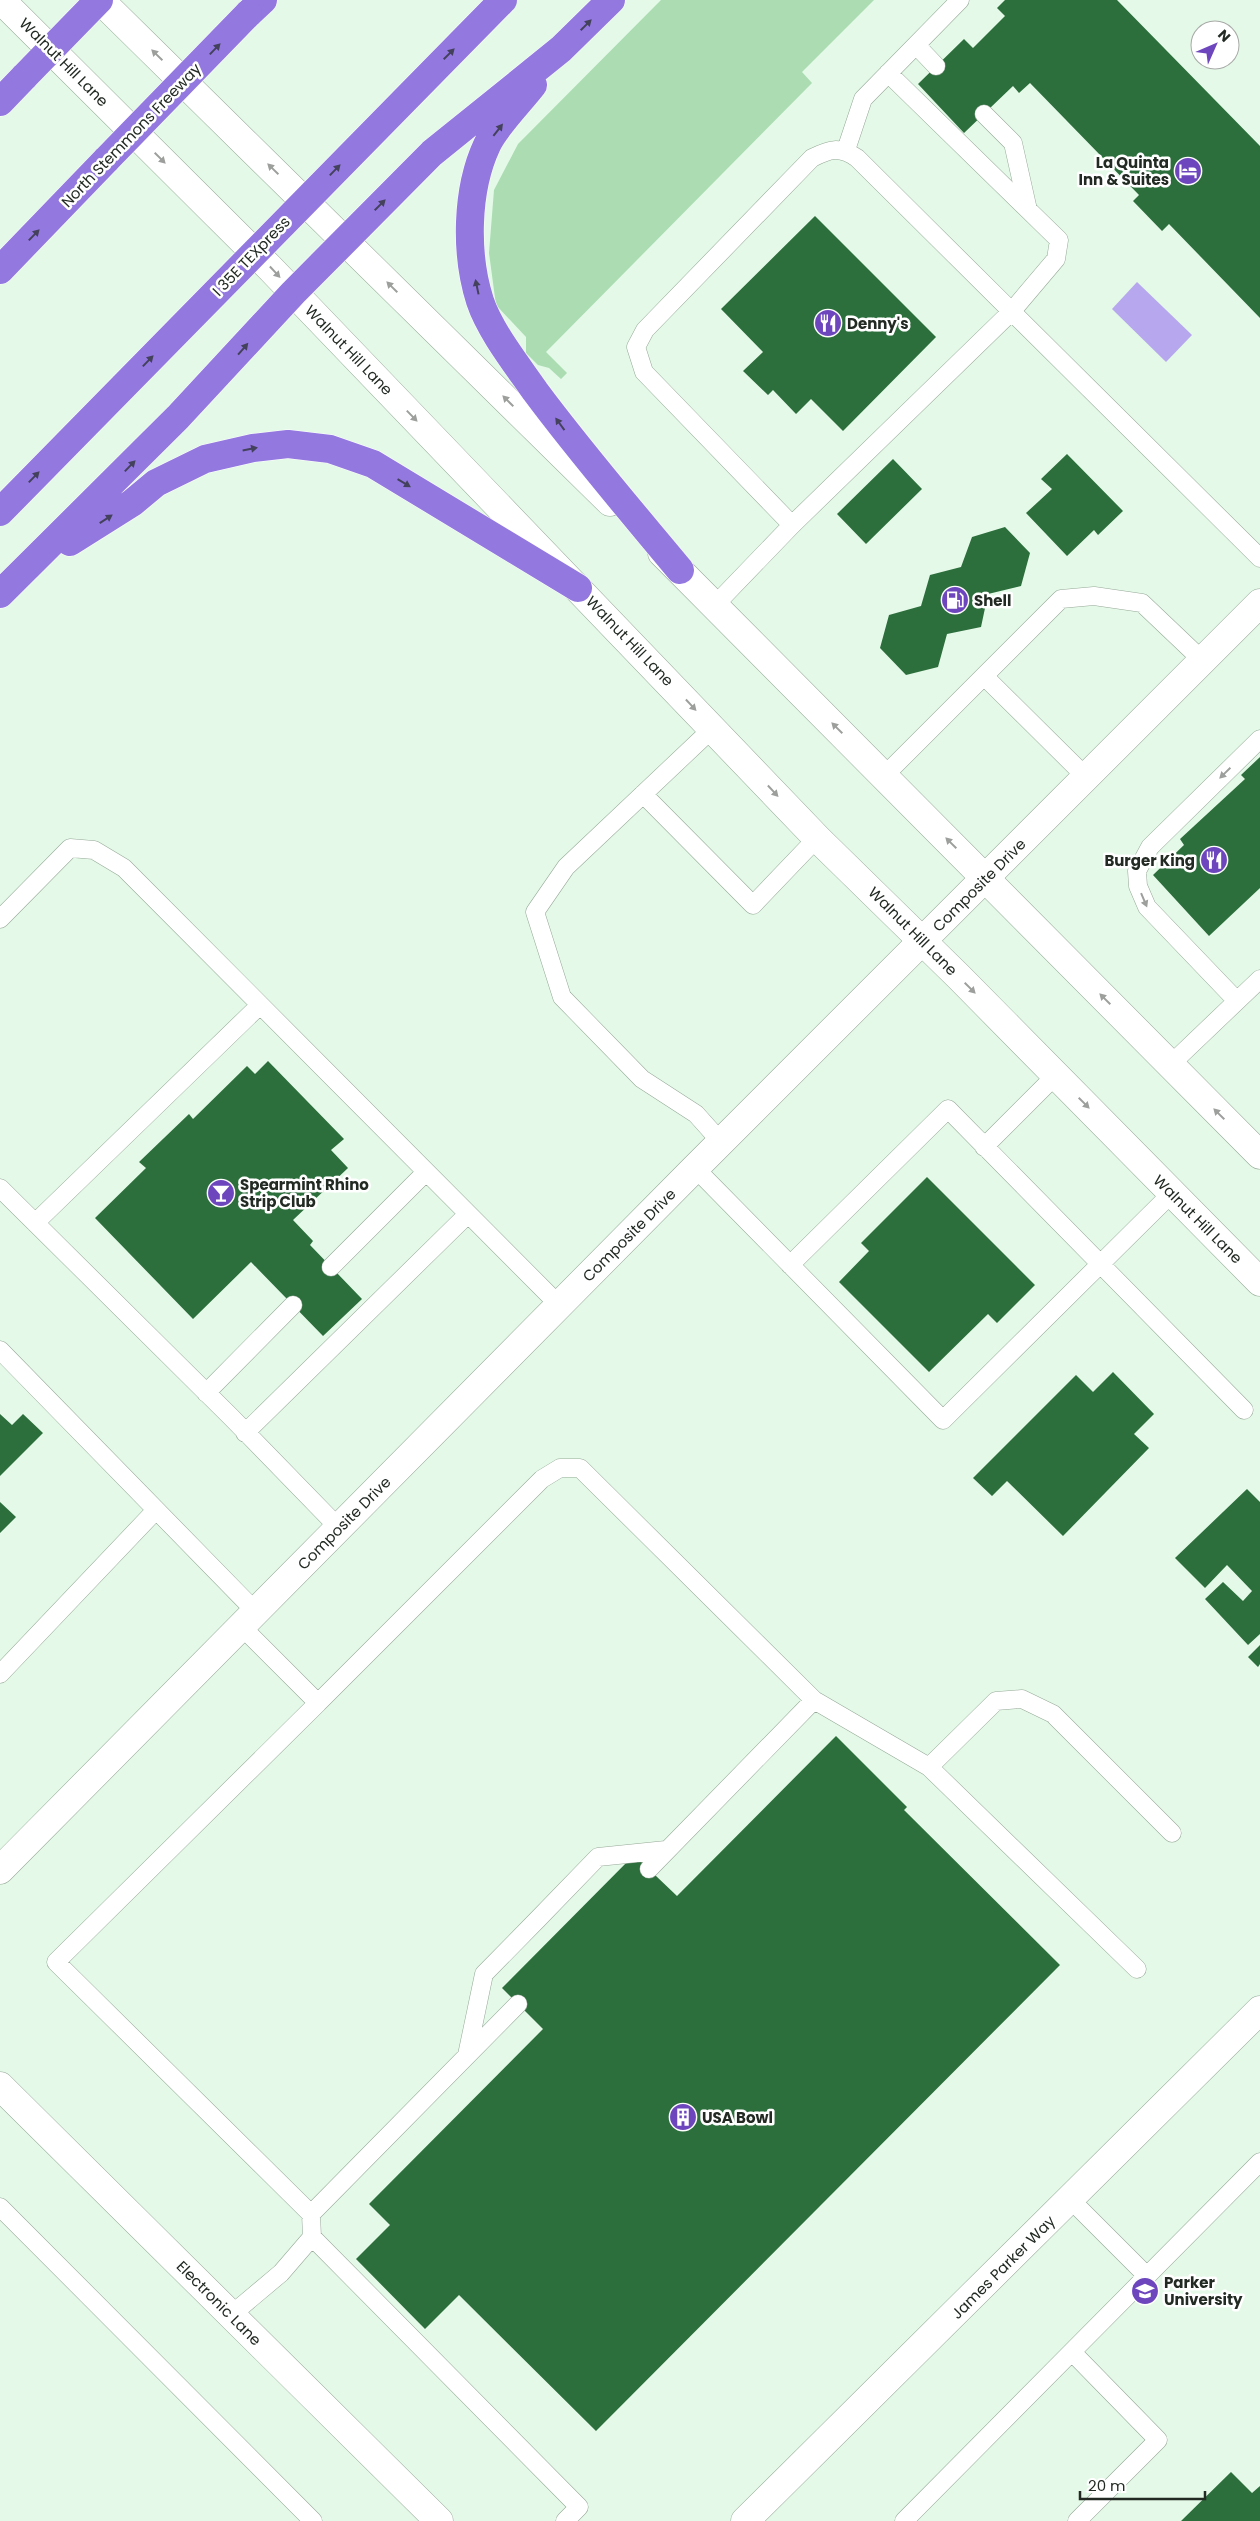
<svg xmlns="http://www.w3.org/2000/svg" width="1260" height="2521" viewBox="0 0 1260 2521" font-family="Poppins,sans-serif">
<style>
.green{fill:#abdcb2}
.water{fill:#b6a7ef}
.building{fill:#2c6e3c}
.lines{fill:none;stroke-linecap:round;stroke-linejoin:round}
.lane-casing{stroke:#96a998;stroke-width:19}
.street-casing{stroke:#96a998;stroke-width:29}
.secondary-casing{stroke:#96a998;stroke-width:29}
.highway-casing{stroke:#fff;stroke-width:29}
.lane{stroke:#fff;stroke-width:18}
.street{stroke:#fff;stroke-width:28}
.secondary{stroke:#fff;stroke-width:28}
.highway{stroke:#9378e0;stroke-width:28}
.highway-bridge-casing{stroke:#fff;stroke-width:29;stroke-linecap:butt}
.highway-bridge{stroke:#9378e0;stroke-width:28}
.oneway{fill:#44415c}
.oneway2{fill:#9c9f9c}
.labels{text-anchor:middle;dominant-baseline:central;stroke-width:5;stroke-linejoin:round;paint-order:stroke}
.street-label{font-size:15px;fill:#222a23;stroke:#fff}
.poi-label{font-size:15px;font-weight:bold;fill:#222a23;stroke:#fff;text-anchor:start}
</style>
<rect width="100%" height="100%" fill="#e4f9e7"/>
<path class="green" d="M661 0H874L802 72 812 83 546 352 567 373 561 379 549 368 538 365 526 353V337L496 305 489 253 494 190 518 144Z"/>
<path class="water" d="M1137 282 1192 335 1166 362 1112 309Z"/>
<path class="building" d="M1005 0H1117L1260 146V318L1169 224 1162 231 1133 201 1139 195 1030 83 1019 93 1013 86 964 133 918 84 964 39 973 48 1005 16 997 8Z
M815 216 936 337 843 431 811 399 796 414 773 390 768 395 743 371 763 352 721 309Z
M1067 454 1123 511 1098 535 1094 530 1067 556 1026 513 1052 489 1041 479Z
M893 459 922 489 866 544 837 514Z
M1005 527 1030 553 1021 586 988 594 981 627 947 634 938 667 906 675 880 648 889 615 921 606 930 575 961 567 972 537Z
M1260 757V888L1209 936 1153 875 1184 845 1180 839 1245 779 1241 775Z
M268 1061 344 1139 331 1150 348 1168 293 1220 313 1241 310 1245 362 1299 323 1336 251 1262 193 1319 95 1218 146 1168 139 1162 189 1114 193 1119 247 1066 255 1074Z
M927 1177 1035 1285 997 1323 988 1314 929 1372 839 1282 869 1251 861 1243Z
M1113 1372 1154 1414 1134 1434 1149 1448 1063 1536 1007 1481 992 1496 973 1478 1076 1375 1093 1392Z
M0 1414 12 1425 23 1414 43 1433 0 1476Z
M1247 1489 1260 1502V1634L1248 1645 1205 1599 1223 1582 1243 1601 1252 1591 1227 1565 1205 1588 1175 1558Z
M0 1502 16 1517 0 1533Z
M1260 1645V1664L1258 1667 1248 1657Z
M836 1736 907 1807 904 1810 1060 1965 596 2431 459 2295 425 2329 356 2259 390 2225 369 2204 543 2029 502 1988 634 1855 677 1896Z
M1231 2472 1252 2493 1260 2486V2521H1181Z"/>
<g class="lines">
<g class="lane-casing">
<path id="lane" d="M916 45 936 66
M984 114 1013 143 1028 210
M846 150 863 99 960 0
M792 525 644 372 636 347 645 330 812 158C830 149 839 146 857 158L1260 558
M715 605 792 525 1012 311 1056 259 1059 240 888 73
M984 676 1086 777
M713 728 566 867 535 912 562 997 642 1079 696 1114 721 1142
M884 776 1061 599 1094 596 1142 603 1203 661
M643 794 753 905 817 838
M0 919 70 848 94 850 124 868 559 1305
M1237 1001 1147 907 1138 886 1137 871 1150 847 1260 739
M1170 1065 1260 979
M984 1147 1056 1075
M695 1168 943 1420 1172 1193
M0 1188 231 1417 339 1528
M35 1223 260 1005
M790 1265 948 1109 1244 1410
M331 1267 426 1172
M0 1350 257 1613
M206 1393 293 1305
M245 1433 468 1214
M242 1627 318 1703 56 1962 311 2214 312 2237
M0 1674 156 1510
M814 1700 929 1767 1137 1969
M318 1703 542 1479 560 1468H580L814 1700 649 1869
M929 1767 996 1701 1022 1699 1053 1714 1172 1833
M467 2055 484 1974 537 1920 598 1857 666 1850
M1071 2200 1147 2276
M0 2207 313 2521
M311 2214 518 2004
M231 2315 281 2273 312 2237 579 2507 565 2521
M1072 2352 1158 2440 1077 2521
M904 2521 1260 2162"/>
</g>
<g class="street-casing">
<path id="street" d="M0 1870 695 1168 1260 603
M0 2086 439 2521
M745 2521 1260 2010"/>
</g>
<g class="secondary-casing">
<path id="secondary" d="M1 0 270 268 817 838 959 977 1260 1282
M100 0 610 502
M662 553 1260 1155"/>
</g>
<g class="highway-casing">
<path id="highway" d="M248 14 263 0
M533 85C520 102 495 127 487 145 466 190 465 254 480 301 490 331 517 365 535 391 581 453 631 511 680 570
M0 102 25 76
M0 270 107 159
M70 542 132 503 156 483 205 459 253 448 288 444 330 449 373 464 578 588
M0 594 178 417 293 293 432 153 561 49 611 0"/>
</g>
<use href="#lane" class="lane"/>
<use href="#street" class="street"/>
<use href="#secondary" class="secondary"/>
<use href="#highway" class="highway"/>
<g class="highway-bridge-casing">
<path id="highway-bridge" d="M25 76 99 0
M107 159 248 14
M0 512 503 0"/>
</g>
<use href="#highway-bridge" class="highway-bridge"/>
</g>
<defs><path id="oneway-solid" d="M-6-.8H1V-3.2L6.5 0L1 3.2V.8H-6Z" transform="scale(1.25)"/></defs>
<g class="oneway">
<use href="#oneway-solid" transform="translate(586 25) rotate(-45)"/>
<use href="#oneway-solid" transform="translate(215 49) rotate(-46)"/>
<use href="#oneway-solid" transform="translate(449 54) rotate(-45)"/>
<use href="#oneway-solid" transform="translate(498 130) rotate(-52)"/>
<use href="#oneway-solid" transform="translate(335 170) rotate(-46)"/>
<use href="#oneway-solid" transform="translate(380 205) rotate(-45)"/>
<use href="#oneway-solid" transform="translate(34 235) rotate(-46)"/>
<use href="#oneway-solid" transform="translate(477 287) rotate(-102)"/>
<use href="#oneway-solid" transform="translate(243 349) rotate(-49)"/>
<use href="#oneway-solid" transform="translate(148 361) rotate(-46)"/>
<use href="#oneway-solid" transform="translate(560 424) rotate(-126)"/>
<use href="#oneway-solid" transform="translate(250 449) rotate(-11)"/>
<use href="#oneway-solid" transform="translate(130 466) rotate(-46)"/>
<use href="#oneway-solid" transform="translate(34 477) rotate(-46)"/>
<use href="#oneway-solid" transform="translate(404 483) rotate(31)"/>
<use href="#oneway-solid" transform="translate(106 519) rotate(-33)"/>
</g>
<g class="oneway2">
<use href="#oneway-solid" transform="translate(157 55) rotate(-136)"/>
<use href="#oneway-solid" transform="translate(160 158) rotate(45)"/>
<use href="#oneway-solid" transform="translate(273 169) rotate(-136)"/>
<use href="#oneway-solid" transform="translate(275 272) rotate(47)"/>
<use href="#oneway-solid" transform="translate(392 287) rotate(-135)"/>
<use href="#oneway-solid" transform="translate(508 401) rotate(-135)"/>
<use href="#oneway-solid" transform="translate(412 416) rotate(46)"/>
<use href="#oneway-solid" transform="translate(691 705) rotate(47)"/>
<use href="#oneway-solid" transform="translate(837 728) rotate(-135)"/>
<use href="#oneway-solid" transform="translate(1225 773) rotate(136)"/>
<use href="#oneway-solid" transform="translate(773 791) rotate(47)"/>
<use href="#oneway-solid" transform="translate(951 843) rotate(-135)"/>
<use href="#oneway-solid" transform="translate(1144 900) rotate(67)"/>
<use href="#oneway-solid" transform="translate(970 988) rotate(45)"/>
<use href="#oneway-solid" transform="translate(1105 999) rotate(-135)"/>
<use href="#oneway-solid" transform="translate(1084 1103) rotate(45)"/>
<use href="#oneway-solid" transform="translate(1219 1114) rotate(-135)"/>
</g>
<defs>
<g id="hotel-disc" transform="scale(1.4375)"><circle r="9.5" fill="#6d46be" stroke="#fff"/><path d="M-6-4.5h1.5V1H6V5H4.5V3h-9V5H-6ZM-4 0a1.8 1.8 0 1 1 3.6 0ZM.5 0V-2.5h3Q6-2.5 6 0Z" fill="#fff"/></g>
<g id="restaurant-disc" transform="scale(1.4375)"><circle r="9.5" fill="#6d46be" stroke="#fff"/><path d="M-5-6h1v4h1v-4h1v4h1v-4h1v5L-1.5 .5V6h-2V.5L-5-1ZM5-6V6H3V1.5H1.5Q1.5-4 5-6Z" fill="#fff"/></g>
<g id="fuel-disc" transform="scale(1.4375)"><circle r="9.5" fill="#6d46be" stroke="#fff"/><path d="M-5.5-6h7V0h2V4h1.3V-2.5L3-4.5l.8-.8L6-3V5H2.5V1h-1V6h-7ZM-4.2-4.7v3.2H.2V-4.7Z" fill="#fff"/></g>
<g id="bar-disc" transform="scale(1.4375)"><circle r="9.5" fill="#6d46be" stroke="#fff"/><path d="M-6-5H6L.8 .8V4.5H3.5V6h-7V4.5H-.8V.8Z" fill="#fff"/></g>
<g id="building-disc" transform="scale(1.4375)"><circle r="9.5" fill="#6d46be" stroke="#fff"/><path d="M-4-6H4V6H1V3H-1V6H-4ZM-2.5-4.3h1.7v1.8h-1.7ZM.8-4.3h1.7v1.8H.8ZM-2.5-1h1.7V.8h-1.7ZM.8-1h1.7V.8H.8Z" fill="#fff"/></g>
<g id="university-disc" transform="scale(1.4375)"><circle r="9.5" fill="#6d46be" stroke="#fff"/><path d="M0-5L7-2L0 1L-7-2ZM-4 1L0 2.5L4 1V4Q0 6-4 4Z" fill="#fff"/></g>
</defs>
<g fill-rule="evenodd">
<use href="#hotel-disc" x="1188" y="171"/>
<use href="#restaurant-disc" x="828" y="323"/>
<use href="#fuel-disc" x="955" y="600"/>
<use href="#restaurant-disc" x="1214" y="860"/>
<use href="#bar-disc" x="221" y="1193"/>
<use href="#building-disc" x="683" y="2117"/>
<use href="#university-disc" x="1145" y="2291"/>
</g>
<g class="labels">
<g class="street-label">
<text transform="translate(64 62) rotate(45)">Walnut Hill Lane</text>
<text transform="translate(131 135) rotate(-46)">North Stemmons Freeway</text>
<text transform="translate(251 256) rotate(-46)">I 35E TEXpress</text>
<text transform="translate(349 350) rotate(46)">Walnut Hill Lane</text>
<text transform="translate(630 641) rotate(46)">Walnut Hill Lane</text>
<text transform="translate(979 885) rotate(-45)">Composite Drive</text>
<text transform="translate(913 931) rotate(45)">Walnut Hill Lane</text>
<text transform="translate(1198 1219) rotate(45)">Walnut Hill Lane</text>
<text transform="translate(629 1235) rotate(-45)">Composite Drive</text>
<text transform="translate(344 1523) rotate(-45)">Composite Drive</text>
<text transform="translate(1003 2267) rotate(-45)">James Parker Way</text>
<text transform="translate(219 2303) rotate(45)">Electronic Lane</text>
</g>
<g class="poi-label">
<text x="1169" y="162" text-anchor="end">La Quinta<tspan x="1169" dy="17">Inn &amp; Suites</tspan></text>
<text x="847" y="323">Denny's</text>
<text x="974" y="600">Shell</text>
<text x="1195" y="860" text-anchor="end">Burger King</text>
<text x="240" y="1184">Spearmint Rhino<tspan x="240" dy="17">Strip Club</tspan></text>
<text x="702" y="2117">USA Bowl</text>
<text x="1164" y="2282">Parker<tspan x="1164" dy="17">University</tspan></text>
</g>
</g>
<g transform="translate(1215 45) rotate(45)"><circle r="24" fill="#ffffff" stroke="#a7aaa7"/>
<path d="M0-4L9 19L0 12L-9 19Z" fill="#6d46be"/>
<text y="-8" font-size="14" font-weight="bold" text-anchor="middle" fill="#222a23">N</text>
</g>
<path d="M1080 2491v8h125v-8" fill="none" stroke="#222a23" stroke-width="2.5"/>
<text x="1088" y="2491" font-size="15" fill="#222a23" stroke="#ffffff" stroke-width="4" paint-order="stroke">20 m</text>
</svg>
